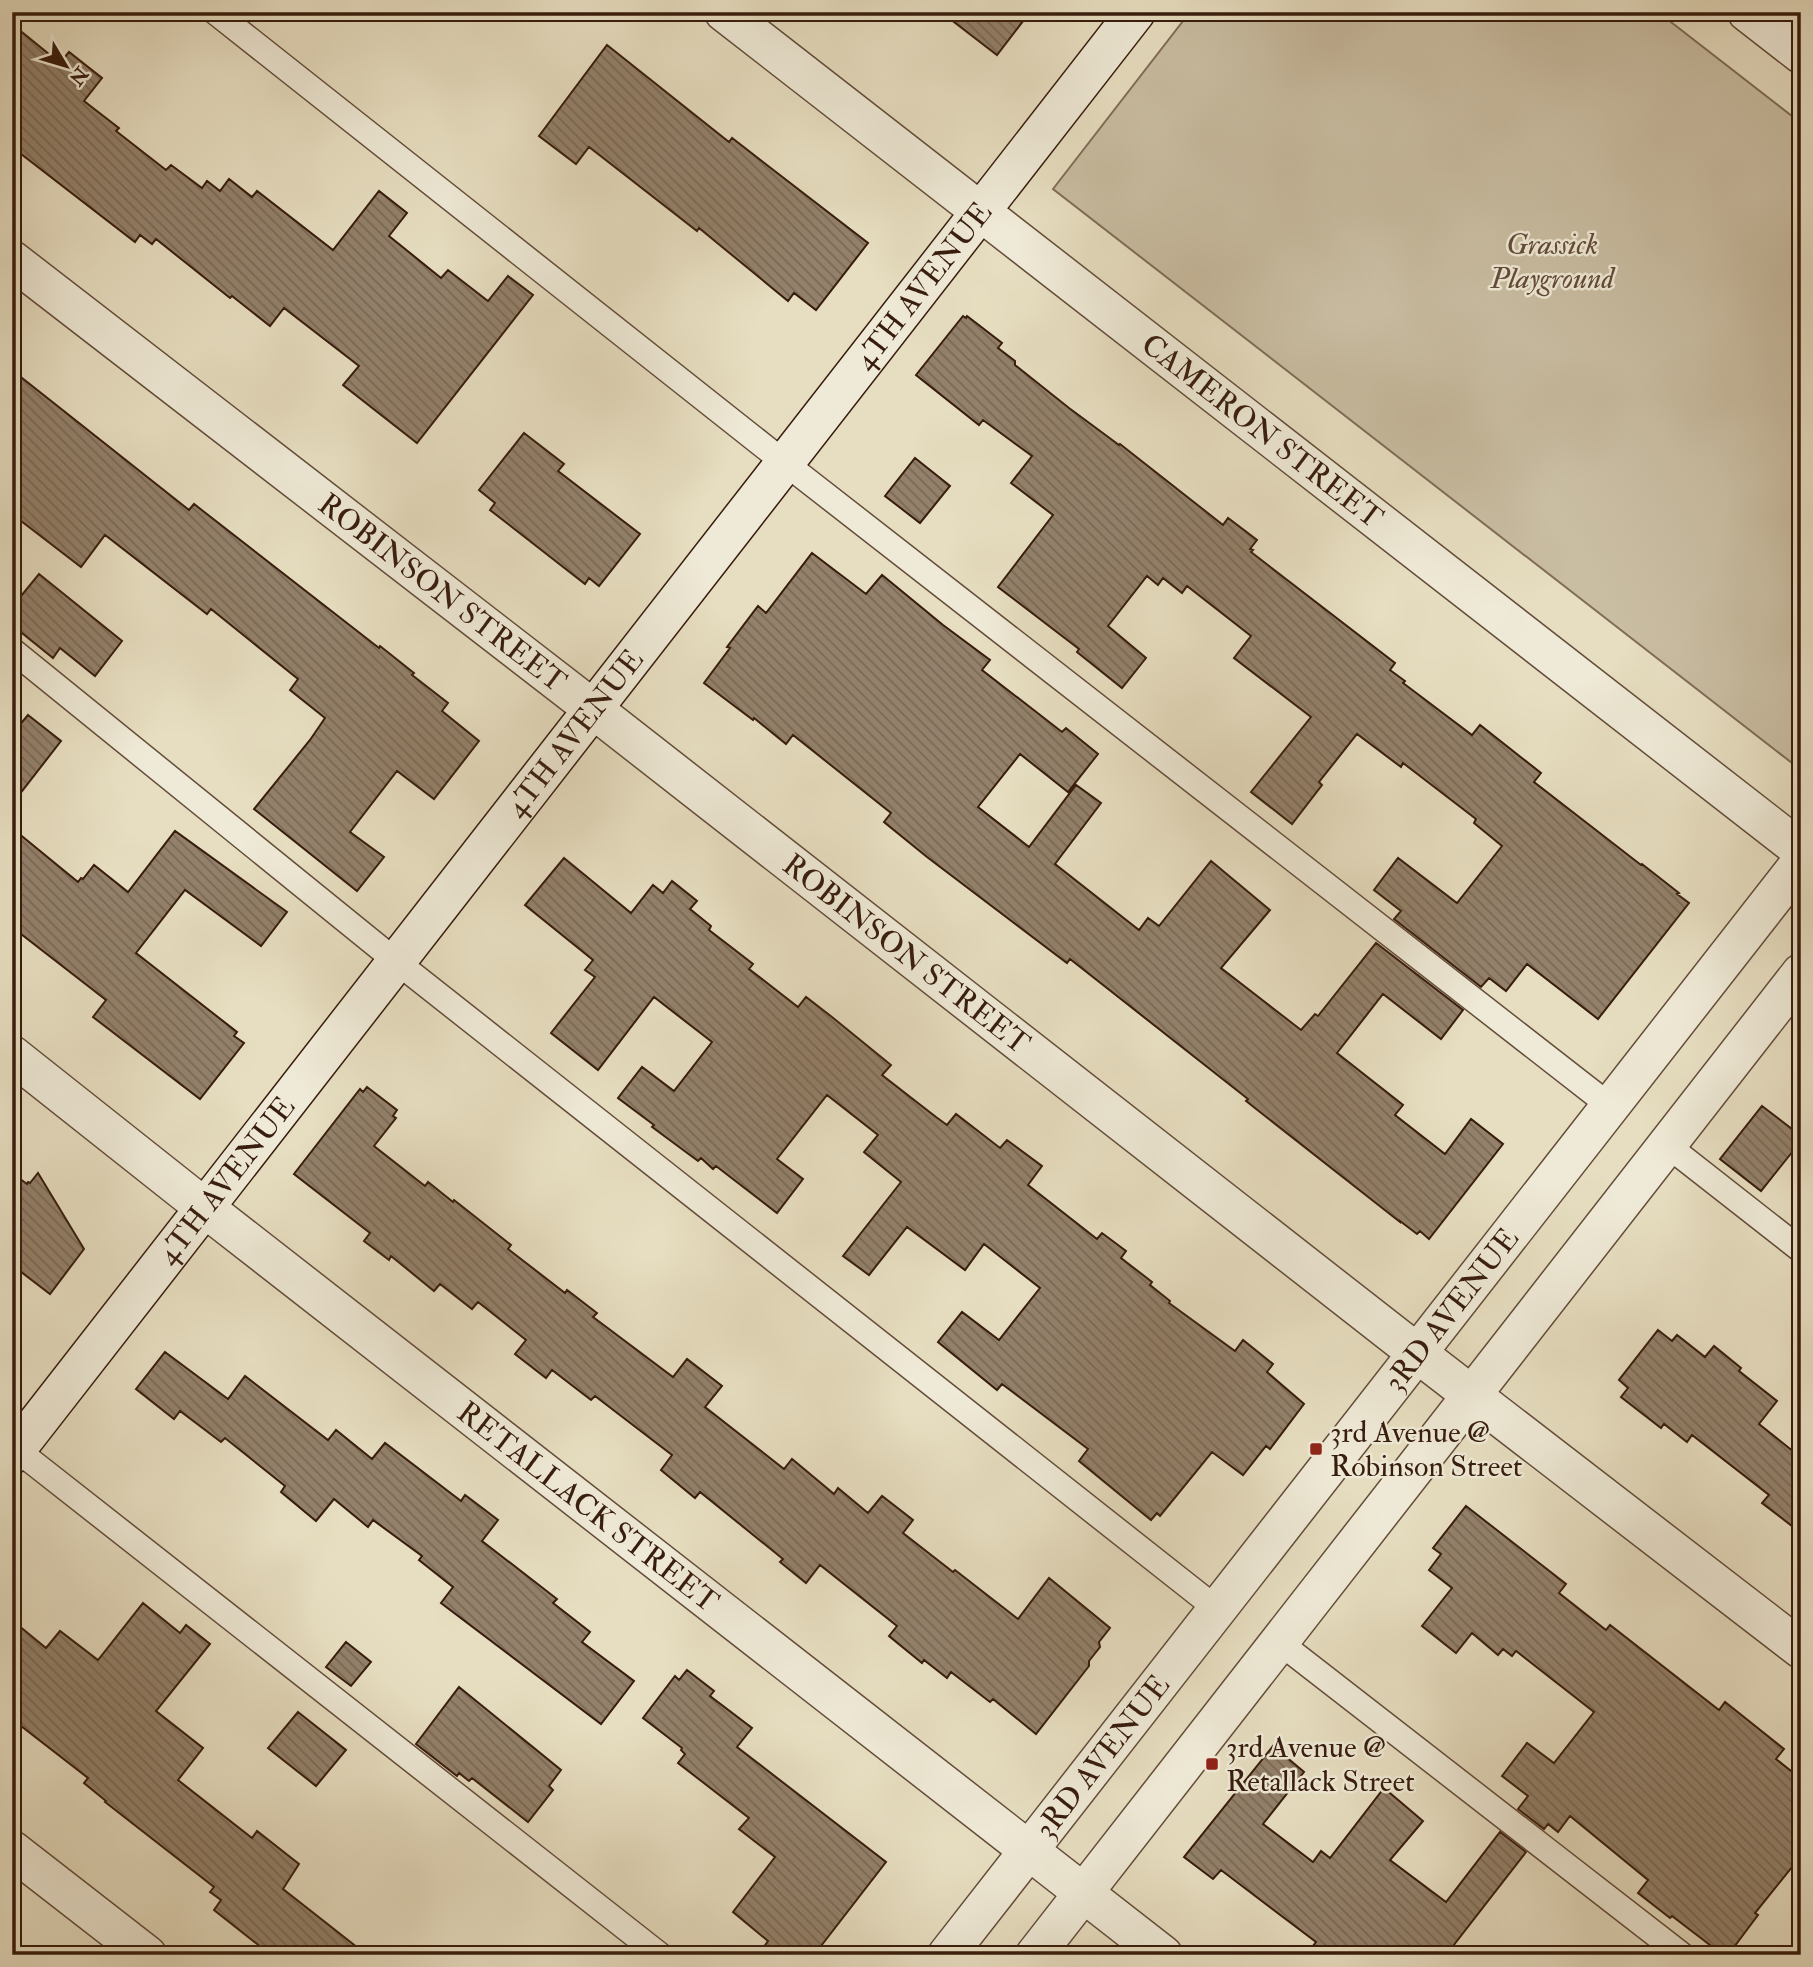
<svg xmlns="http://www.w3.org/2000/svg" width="1813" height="1967" viewBox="0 0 1813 1967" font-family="'IM FELL Double Pica',serif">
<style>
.green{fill:#c9bda2;stroke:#806c58;stroke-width:2}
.building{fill:url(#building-back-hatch);stroke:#371c0d;stroke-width:2}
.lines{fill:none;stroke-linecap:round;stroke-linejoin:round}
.lane-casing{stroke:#634c3a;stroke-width:27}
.street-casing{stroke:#634c3a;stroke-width:41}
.secondary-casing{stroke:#371c0d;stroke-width:41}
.lane{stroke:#efead7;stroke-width:24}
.street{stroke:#efead7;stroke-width:38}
.secondary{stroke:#efead7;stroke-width:38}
.poi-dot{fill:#8f2418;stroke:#efead7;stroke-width:2.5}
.labels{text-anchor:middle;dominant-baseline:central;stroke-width:5;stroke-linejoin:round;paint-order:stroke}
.park-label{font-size:30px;font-style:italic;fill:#634c3a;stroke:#efead7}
.street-label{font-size:30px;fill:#371c0d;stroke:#efead7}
.poi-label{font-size:30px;fill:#371c0d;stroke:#efead7;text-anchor:start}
</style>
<defs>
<pattern id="building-back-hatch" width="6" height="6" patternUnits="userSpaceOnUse" patternTransform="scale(1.75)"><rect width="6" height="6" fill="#93816b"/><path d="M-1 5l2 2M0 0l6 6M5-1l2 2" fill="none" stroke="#796956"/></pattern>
</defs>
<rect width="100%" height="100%" fill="#e7dec1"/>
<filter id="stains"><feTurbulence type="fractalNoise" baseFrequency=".00286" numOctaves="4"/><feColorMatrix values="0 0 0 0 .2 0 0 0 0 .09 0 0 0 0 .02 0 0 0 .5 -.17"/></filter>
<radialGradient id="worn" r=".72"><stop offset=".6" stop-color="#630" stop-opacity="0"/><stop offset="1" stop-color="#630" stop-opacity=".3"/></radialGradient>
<path class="green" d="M1190 12H1658L1801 123V770L1053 189Z"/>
<path class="building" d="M941 12H1030L997 55Z
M12 24 60 63 69 52 102 78 84 101 119 128 116 131 166 170 171 165 202 188 207 181 220 191 229 179 252 197 257 191 333 250 379 191 407 213 389 236 441 278 448 270 488 301 508 276 533 295 417 443 343 385 359 366 284 308 270 326 232 296 230 298 156 239 152 244 140 235 135 242 12 147Z
M607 45 729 142 732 138 868 243 816 310 794 293 788 301 699 228 697 231 589 147 576 164 539 136Z
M963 316 966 318 967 316 1002 343 998 348 1015 361V365L1069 408 1119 445 1120 444 1223 525 1228 518 1257 540 1250 549 1253 550 1251 552 1395 663 1390 670 1405 681 1403 683 1472 735 1480 725 1541 773 1534 782 1641 865 1642 864 1679 893 1677 894 1689 903 1598 1019 1527 964 1506 991 1489 978 1481 987 1394 919 1401 911 1374 890 1398 858 1457 903 1502 846 1474 823 1476 819 1403 763 1401 767 1357 734 1319 782 1322 785 1292 824 1251 792 1311 717 1234 658 1251 636 1187 586 1182 593 1163 578 1158 585 1147 576 1108 626 1146 658 1122 688 1077 652 1079 649 998 587 1053 515 1011 483 1032 456 983 420 979 425 916 375Z
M12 370 189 510 194 504 379 648 380 646 414 673 412 675 448 703 442 711 479 741 434 799 397 771 350 832 384 857 357 891 254 809 310 740 325 718 290 690 298 679 211 609 207 614 105 535 81 567 12 514Z
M524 433 564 464 558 471 640 534 599 586 589 578 585 584 490 510 495 503 479 490Z
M915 458 950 486 920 523 885 496Z
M812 553 866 594 882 575 943 625 990 660 982 670 1062 732 1066 728 1098 754 1068 792 1020 754 978 807 1029 847 1076 785 1101 803 1055 864 1139 930 1148 918 1159 926 1211 861 1270 910 1221 968 1301 1030 1315 1014 1318 1016 1376 943 1463 1010 1441 1039 1383 994 1337 1053 1403 1105 1395 1115 1445 1154 1471 1119 1503 1144 1429 1239 1420 1231 1417 1234 1400 1221V1222L1246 1101 1248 1099 1070 959 1067 963 927 857 884 822 891 813 793 735 786 744 754 718 753 720 704 683 730 648 727 647 758 606 766 613Z
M39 574 122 641 95 676 60 648 53 658 12 625V607Z
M28 715 61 741 12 804V734Z
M12 828 78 882 81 878 83 879 94 865 128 892 175 831 287 912 261 946 185 890 136 953 237 1032 234 1036 244 1043 200 1099 93 1017 106 1000 12 927Z
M564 858 631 913 653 885 663 893 672 881 697 901 690 909 711 926 709 930 753 964 749 969 798 1007 806 997 832 1017 891 1065 882 1075 936 1117 947 1125 956 1114 1000 1148 1007 1140 1042 1166 1028 1185 1097 1239 1102 1233 1126 1251 1121 1258 1152 1282 1150 1285 1170 1301 1169 1303 1235 1351 1243 1340 1273 1364 1267 1372 1304 1404 1270 1449 1266 1446 1243 1475 1212 1452 1160 1516 1157 1513 1151 1520 1079 1461 1088 1449 1002 1384 997 1390 938 1342 962 1312 999 1340 1040 1288 984 1244 965 1270 907 1227 869 1275 843 1256 901 1182 864 1152 878 1135 827 1095 777 1159 803 1179 777 1213 716 1166 713 1169 701 1158 698 1161 652 1127 654 1125 618 1098 642 1067 674 1091 712 1042 654 997 598 1070 551 1033 595 977 585 970 593 960 525 905Z
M367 1087 397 1110 393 1116 396 1118 374 1146 425 1186 428 1182 453 1202 454 1200 511 1245 508 1249 565 1293 567 1290 597 1313 593 1317 673 1377 687 1359 722 1386 705 1407 784 1469 792 1459 834 1494 838 1488 868 1513 882 1496 913 1520 903 1533 953 1572 955 1570 1018 1619 1049 1578 1110 1628 1099 1642 1100 1647 1089 1661V1666L1036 1734 993 1699 990 1702 951 1672 947 1678 924 1660 922 1663 889 1636 897 1626 820 1565 806 1583 780 1562 783 1559 700 1492 695 1498 661 1470 672 1455 595 1396 591 1400 552 1370 546 1378 515 1354 526 1340 478 1302 472 1309 440 1284 434 1291 391 1256 389 1260 364 1241 370 1233 294 1174 360 1089 363 1092Z
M1762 1106 1801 1136V1141L1761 1191 1720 1159Z
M12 1173 27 1184 28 1182 30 1183 38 1173 84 1249 50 1294 12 1265Z
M1658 1330 1672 1341 1677 1335 1705 1357 1714 1346 1741 1368 1739 1371 1777 1401 1759 1424 1799 1456 1801 1454V1533L1762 1503 1769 1495 1692 1435 1687 1442 1664 1424 1661 1428 1621 1397 1628 1388 1619 1380Z
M165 1352 228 1399 245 1376 328 1440 336 1430 372 1459 385 1443 461 1501 465 1495 498 1520 482 1541 557 1599 553 1603 590 1632 582 1642 634 1681 601 1724 441 1603 453 1587 419 1560 422 1556 373 1520 368 1527 334 1499 316 1521 281 1492 285 1486 225 1438 221 1442 180 1411 174 1419 136 1389Z
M1466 1506 1566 1584 1559 1593 1606 1630 1610 1625 1719 1710 1725 1702 1784 1749 1776 1759 1801 1779V1856L1755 1913 1758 1915 1728 1955H1723L1672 1916 1670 1918 1638 1893 1648 1880 1570 1816 1558 1832 1548 1824 1544 1829 1518 1809 1528 1796 1502 1776 1527 1743 1554 1763 1594 1712 1516 1651 1512 1656 1503 1649 1498 1655 1472 1633 1456 1653 1422 1626 1452 1588 1429 1570 1441 1554 1433 1548Z
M143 1603 180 1633 186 1625 210 1644 156 1711 203 1748 178 1780 252 1838 257 1831 299 1864 283 1889 367 1955H271L214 1910 221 1900 210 1892 214 1887 105 1802 106 1801 84 1783 88 1778 12 1719V1620L46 1648 60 1631 98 1660Z
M346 1642 371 1662 351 1686 326 1667Z
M687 1670 714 1691 710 1696 752 1728 737 1747 886 1862 814 1955H758L768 1941 733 1912 775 1857 739 1829 749 1818 678 1763 685 1754 681 1750 682 1748 643 1718 675 1676 679 1680Z
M459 1687 561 1770 549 1786 553 1790 528 1822 472 1778 469 1781 459 1773 457 1776 416 1744Z
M298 1712 346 1750 316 1786 268 1748Z
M1273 1746 1304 1772 1263 1824 1313 1862 1321 1851 1330 1858 1384 1788 1423 1821 1390 1860 1446 1902 1500 1832 1526 1852 1446 1955H1306L1316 1942 1221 1870 1213 1879 1184 1857Z"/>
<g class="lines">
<g class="lane-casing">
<path id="lane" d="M215 12 785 463 1610 1106
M12 650 397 962 1217 1609
M1667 1145 1801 1250
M12 1446 660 1955
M1279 1642 1682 1955"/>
</g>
<g class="street-casing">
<g id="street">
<path id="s1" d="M724 12 1801 850"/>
<path d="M1747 12 1801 54"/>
<path id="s2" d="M12 260 593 709 1417 1353 1801 1649"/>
<path id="s3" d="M12 1055 205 1208 1163 1955"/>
<path d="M12 1850 147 1955"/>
<path id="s4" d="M947 1955 1801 862"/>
<path d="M1035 1955 1801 973"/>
</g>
</g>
<g class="secondary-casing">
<g id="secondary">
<path id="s5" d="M12 1455 1136 12"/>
</g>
</g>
<use href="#lane" class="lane"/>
<use href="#street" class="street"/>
<use href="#secondary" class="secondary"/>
</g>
<g class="poi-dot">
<rect x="1309" y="1442" width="14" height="14" rx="3.5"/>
<rect x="1205" y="1757" width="14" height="14" rx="3.5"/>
</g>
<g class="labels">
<g class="park-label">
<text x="1552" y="244">Grassick<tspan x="1552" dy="34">Playground</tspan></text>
</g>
<g class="street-label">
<text stroke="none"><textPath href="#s5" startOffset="1482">4TH AVENUE</textPath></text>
<text stroke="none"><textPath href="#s1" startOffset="682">CAMERON STREET</textPath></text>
<text stroke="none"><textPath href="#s2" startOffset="544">ROBINSON STREET</textPath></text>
<text stroke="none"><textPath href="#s5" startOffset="915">4TH AVENUE</textPath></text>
<text stroke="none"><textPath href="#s2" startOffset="1132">ROBINSON STREET</textPath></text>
<text stroke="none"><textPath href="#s5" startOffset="348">4TH AVENUE</textPath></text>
<text stroke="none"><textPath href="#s4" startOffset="819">3RD AVENUE</textPath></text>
<text stroke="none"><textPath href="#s3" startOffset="732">RETALLACK STREET</textPath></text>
<text stroke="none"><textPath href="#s4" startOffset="252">3RD AVENUE</textPath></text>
</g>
<g class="poi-label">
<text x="1330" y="1432">3rd Avenue @<tspan x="1330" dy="34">Robinson Street</tspan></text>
<text x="1226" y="1747">3rd Avenue @<tspan x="1226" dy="34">Retallack Street</tspan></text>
</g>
</g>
<rect width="1813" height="1967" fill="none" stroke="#e7dec1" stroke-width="42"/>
<rect x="14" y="14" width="1785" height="1939" fill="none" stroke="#371c0d" stroke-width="3.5"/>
<rect x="21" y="21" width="1771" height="1925" fill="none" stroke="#371c0d" stroke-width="2"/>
<g transform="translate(66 66) rotate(128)" stroke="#efead7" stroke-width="5" paint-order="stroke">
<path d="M0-5L12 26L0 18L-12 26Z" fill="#371c0d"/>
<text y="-10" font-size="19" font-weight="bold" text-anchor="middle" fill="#371c0d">N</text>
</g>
<rect width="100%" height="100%" filter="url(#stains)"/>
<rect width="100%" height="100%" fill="url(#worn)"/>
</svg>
